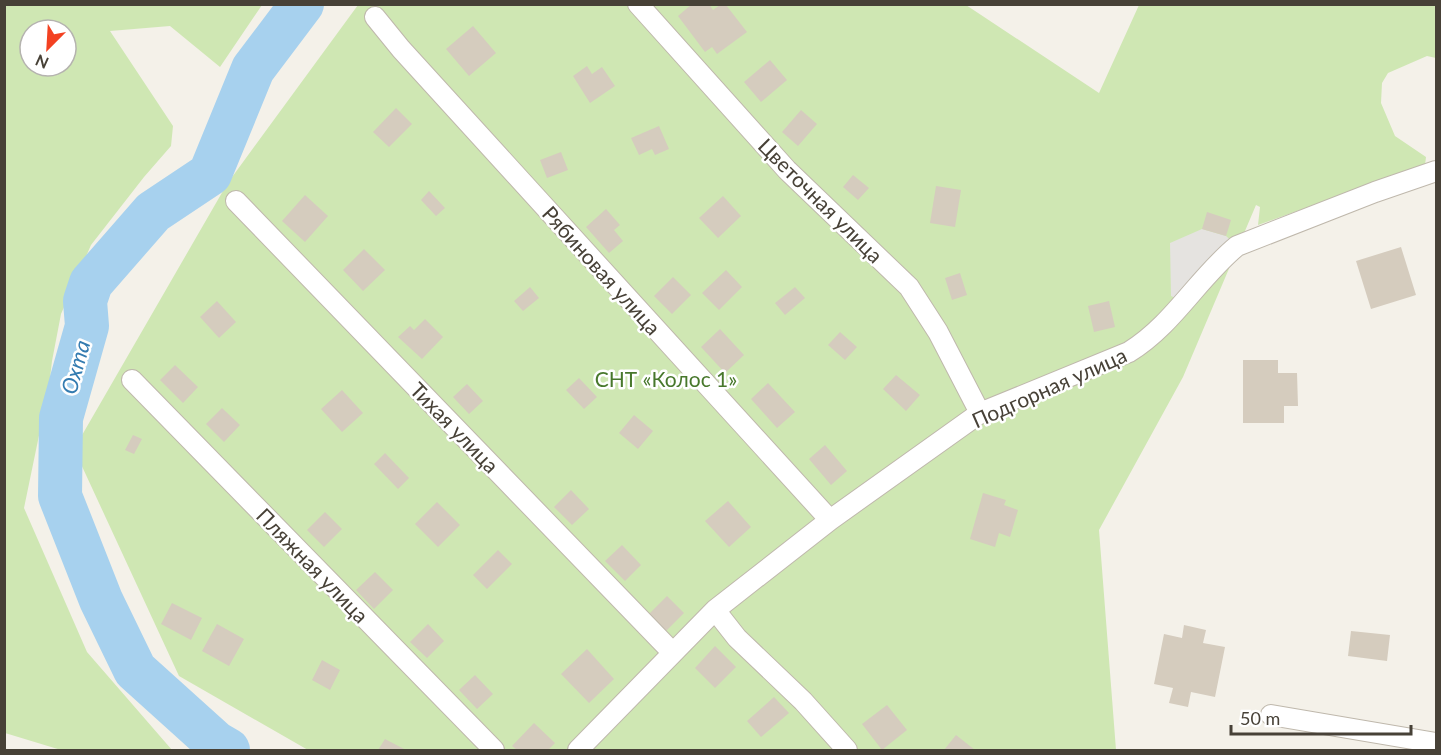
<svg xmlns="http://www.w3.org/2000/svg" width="1441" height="755" viewBox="0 0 1441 755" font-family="Lato,sans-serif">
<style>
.green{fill:#cfe7b3;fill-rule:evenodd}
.parking{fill:#e5e3e0}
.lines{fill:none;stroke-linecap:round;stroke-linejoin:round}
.river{stroke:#a7d1ee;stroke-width:44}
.building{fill:#d5ccbe}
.minor-casing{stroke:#bfb8ac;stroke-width:22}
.minor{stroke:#fff;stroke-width:20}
.labels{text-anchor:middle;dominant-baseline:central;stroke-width:5;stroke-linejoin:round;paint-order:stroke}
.street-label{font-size:21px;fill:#474137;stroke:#fff}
.park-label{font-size:21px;fill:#48782c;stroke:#fff}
.water-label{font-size:22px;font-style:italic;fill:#337bb0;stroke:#fff}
</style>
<rect width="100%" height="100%" fill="#f4f1e9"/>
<path class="green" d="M4 5H262L220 67 170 26 110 31 173 126 171 146 144 177 91 245 61 314 52 361 49 387 24 508 87 652 172 750H61L5 733ZM30 30H66V66H30Z
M358 5H966L1099 93 1139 5H1436V58L1427 56 1388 73 1382 83 1381 103 1395 136 1426 157 1425 165 1258 225 1260 207 1256 205 1183 377 1099 530 1116 750H308L179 676 74 449 227 184Z"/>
<path class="parking" d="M1202 229 1226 236 1237 246 1184 302 1171 296 1170 243Z"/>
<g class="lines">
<path class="river" d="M228 750 216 743 135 670 101 600 60 496 61 418 87 326 85 301 91 283 153 212 210 174 253 69 302 4"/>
</g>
<path class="building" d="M692 4H709L713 10 720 5H726L747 32 717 54 712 47 705 52 678 16Z
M473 26 496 53 469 76 446 49Z
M770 60 787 80 761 102 744 82Z
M587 66 592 74 602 67 615 86 590 103 573 76Z
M396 108 412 124 389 147 373 132Z
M801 110 817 124 798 146 782 132Z
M659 126 669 149 655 155 652 149 639 155 631 138Z
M561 152 568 170 547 178 540 160Z
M853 175 869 188 858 200 843 187Z
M936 186 961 190 955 227 930 223Z
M429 191 445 208 436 216 421 200Z
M305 195 328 216 305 242 282 221Z
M723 196 741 216 718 238 699 218Z
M606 209 620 225 614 230 623 241 609 253 586 227Z
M1207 212 1231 220 1226 236 1202 229Z
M1401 247 1416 295 1371 309 1356 261Z
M364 249 385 270 363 291 343 270Z
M726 270 742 287 719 310 702 293Z
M960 273 967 295 952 300 945 278Z
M673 277 691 295 672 314 654 296Z
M530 287 539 298 523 311 514 301Z
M795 287 805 298 785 315 775 303Z
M217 301 236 322 219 338 200 317Z
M1109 301 1115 327 1094 332 1088 306Z
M425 319 443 337 422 359 398 337 410 326 414 330Z
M720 329 744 355 725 373 701 347Z
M840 332 857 347 845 360 828 345Z
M1243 360H1278V373H1297L1298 406H1284V423H1243Z
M175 365 198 387 183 403 160 380Z
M896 375 920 395 906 411 883 389Z
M579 378 597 397 584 409 566 390Z
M768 383 795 412 777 428 751 399Z
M467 384 483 401 469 414 453 397Z
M342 390 363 413 342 432 321 409Z
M222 408 240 425 224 442 206 424Z
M634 415 653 431 638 449 619 433Z
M133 435 142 439 134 454 125 450Z
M825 445 847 471 831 485 809 459Z
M385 453 409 478 398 489 374 464Z
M571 490 589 509 572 525 554 507Z
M983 493 1006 500 1004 505 1018 510 1010 537 999 533 995 547 970 539Z
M728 501 751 527 729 547 705 521Z
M437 502 460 525 438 547 415 524Z
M325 512 342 529 324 547 307 530Z
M622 545 641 565 625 581 605 561Z
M498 550 512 564 487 589 473 575Z
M375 572 393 590 374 609 356 590Z
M667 596 684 613 665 632 648 615Z
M172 603 202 618 191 640 161 624Z
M217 624 244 639 229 666 202 651Z
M428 624 444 641 427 658 410 642Z
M1184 625 1206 630 1203 643 1225 647 1215 697 1191 692 1188 707 1169 703 1173 688 1154 684 1164 634 1182 638Z
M1351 631 1390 635 1387 661 1348 656Z
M715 646 736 667 715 688 695 668Z
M587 649 614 679 589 703 561 674Z
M322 660 340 670 330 690 312 680Z
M475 675 493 694 477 709 459 690Z
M774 697 789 713 761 737 747 721Z
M887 705 907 730 882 750 862 724Z
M534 723 555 743 548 750H517L512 746Z
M956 735 975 750H944Z
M385 739 406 750H378Z"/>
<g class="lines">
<g class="minor-casing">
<path id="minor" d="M638 4 787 170 909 287 938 332 980 413
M375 17 401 49 830 520
M236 201 673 653
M132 380 494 750
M715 610 737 638 803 701 847 750
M1271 715 1436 743
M578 750 715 610 830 520 980 413 1129 352C1173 325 1198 278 1237 246L1375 192 1436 171"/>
</g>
<use href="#minor" class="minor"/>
</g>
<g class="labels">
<g class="street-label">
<text transform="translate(821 200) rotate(45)">Цветочная улица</text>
<text transform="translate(602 270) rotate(48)">Рябиновая улица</text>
<text transform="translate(1049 387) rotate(-24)">Подгорная улица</text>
<text transform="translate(455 427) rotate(46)">Тихая улица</text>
<text transform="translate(313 565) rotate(46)">Пляжная улица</text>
</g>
<g class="park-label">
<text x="666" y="378">СНТ «Колос 1»</text>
</g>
<g class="water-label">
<text transform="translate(75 367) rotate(-74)">Охта</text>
</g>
</g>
<rect width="1441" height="755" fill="none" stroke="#474137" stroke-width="12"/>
<g transform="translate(48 48) rotate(204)"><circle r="28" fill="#ffffff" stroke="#b5b3af" stroke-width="1.5"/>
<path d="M0-4.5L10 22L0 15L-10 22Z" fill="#f34121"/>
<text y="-9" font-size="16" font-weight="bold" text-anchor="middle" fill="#474137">N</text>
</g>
<path d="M1231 725v9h180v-9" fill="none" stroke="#474137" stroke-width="3"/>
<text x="1240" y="725" font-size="18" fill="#474137" stroke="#ffffff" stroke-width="4.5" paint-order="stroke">50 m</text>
</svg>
